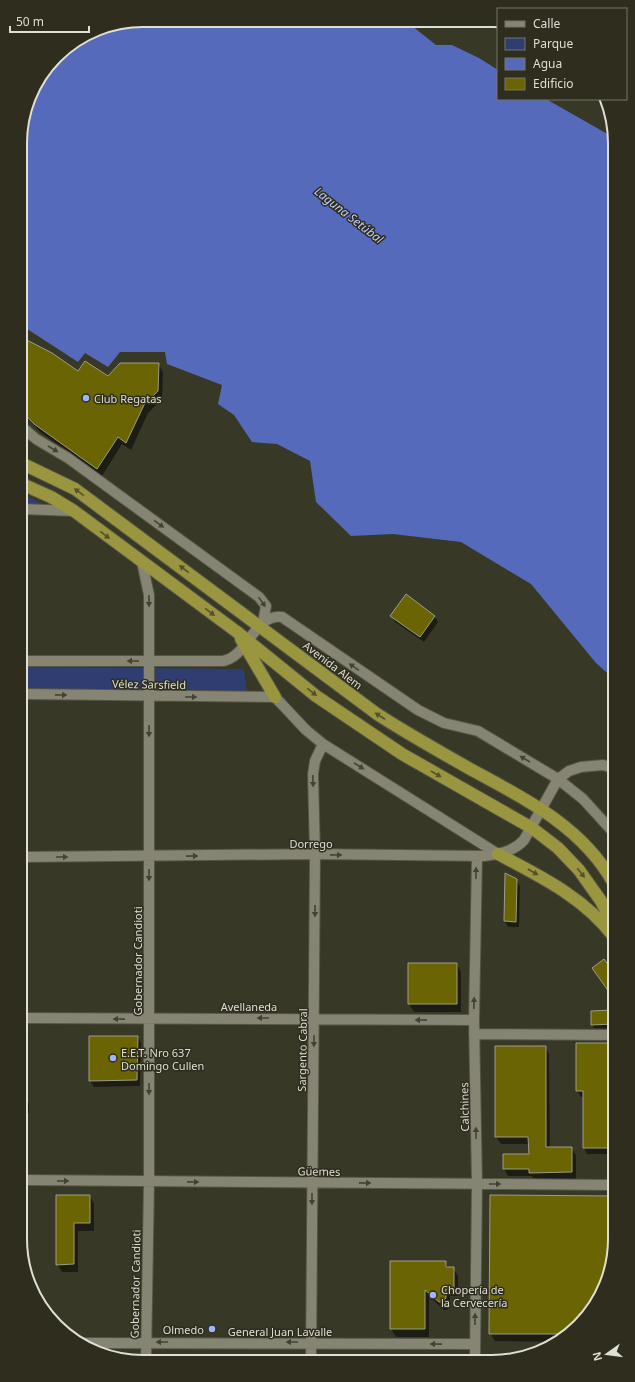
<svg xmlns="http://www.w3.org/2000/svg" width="635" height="1382" viewBox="0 0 635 1382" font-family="'Noto Sans',sans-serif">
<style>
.green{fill:#303d71}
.water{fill:#566abc}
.shadow{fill:#0007}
.building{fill:#6a6403;stroke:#9d9c89}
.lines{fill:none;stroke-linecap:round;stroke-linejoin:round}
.minor-casing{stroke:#555546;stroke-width:12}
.highway-casing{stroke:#555546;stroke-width:14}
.minor{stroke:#868573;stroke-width:10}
.highway{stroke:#9a953f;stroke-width:12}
.oneway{fill:#444333}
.oneway2{fill:#54512a}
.poi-dot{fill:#9eb4fd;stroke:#2e2d1e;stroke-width:1.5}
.labels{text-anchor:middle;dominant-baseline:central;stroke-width:3;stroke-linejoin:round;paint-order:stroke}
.poi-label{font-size:11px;fill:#dfdfd5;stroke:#2e2d1e;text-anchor:start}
.street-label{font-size:11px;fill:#dfdfd5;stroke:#2e2d1e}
.water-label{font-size:12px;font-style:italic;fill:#c0cefa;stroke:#2e2d1e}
.rim{fill:none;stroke:#dfdfd5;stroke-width:2}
</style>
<rect width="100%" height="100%" fill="#383827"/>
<path class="green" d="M22 493 43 505H22Z
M22 667 244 669 247 694 22 691Z"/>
<path class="water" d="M143 20 407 22 436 45H452L479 58 498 70V99H546L611 136 613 678 596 663 531 584 461 542 393 534 351 536 316 502 310 461 277 444 252 442 234 415 218 404 222 385 167 364 165 352H120L108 367 85 353 78 362 21 325 20 135 33 89 62 51 96 29Z"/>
<path class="shadow" d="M21 338 51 354 78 372 109 377 158 364 163 372 162 399 148 413 131 450 122 444 102 476 40 432 21 411Z
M392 616H434L438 622 424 642 395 622Z
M506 875 516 880 520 886 519 927H508L505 921Z
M457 964 461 972V1012H414L409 1004Z
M614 1011V1028H594L592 1024Z
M138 1037 141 1043 140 1086 94 1087 90 1081Z
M577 1044H614V1154H587L584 1148V1097H581L577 1091Z
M545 1047 549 1054 550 1148H571L576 1155V1179L534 1180 532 1176H508L504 1169 530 1154 529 1144H501L496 1137Z
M24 1100H27L29 1104V1113H24Z
M57 1196H90L94 1204V1231H78V1272H62L57 1264Z
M391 1262H445L449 1268H453L458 1276V1296H450V1306L447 1310H444L429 1296V1337H396L391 1329Z
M585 1320 560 1342 495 1341 490 1333Z"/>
<path class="building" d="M21 337 52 353 78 371 85 361 108 376 120 363H159L158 391 144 405 126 443 118 437 97 469 34 424 21 410Z
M406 594 435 616 420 637 390 616Z
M505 873 517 879 516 922 504 921Z
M604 959 614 973V999L592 968Z
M408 963H457V1004H408Z
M614 1010V1024L591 1025V1011Z
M89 1036H138L137 1080 89 1081Z
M576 1043H614V1148H583V1091H576Z
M495 1046H546V1147H572V1172L529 1173V1169H503V1154H529L528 1137H495Z
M56 1195H90V1223H74V1264L56 1265Z
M490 1195 615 1196V1247L606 1286 585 1320 563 1339V1334H489Z
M390 1261H446V1267H454V1289H446V1298L442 1302H439L425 1290V1329H390Z"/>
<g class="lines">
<g class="minor-casing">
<path id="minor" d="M21 426 36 439 68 458 259 597 266 606 263 622
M22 509 74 511
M142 562 149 595V1181L146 1360
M22 661H223C249 656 253 614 282 617L418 710 444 723 478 731 558 779 583 799 613 832
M22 694 275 697 306 730 323 744 498 854
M23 857 315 854 484 856C499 854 513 852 524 840L558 779 569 771 581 767 603 765 613 768
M23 1018 474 1020
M474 1034 614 1035
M24 1180 614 1185
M85 1343 475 1344
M475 1358 477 1184 474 1020 477 856
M311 1359 315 854 313 774 315 761 323 744"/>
</g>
<g class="highway-casing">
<path id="highway" d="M21 463 75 489 377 714C408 734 440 752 472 770 526 799 582 827 613 882
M22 484 51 497 74 511 237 632 316 696 402 754 532 828 558 848 579 870 601 901 614 926
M241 639 275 697
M498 854C540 876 585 898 614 937"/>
</g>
<use href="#minor" class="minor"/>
<use href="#highway" class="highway"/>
</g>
<defs><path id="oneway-solid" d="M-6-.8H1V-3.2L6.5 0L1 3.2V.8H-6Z"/></defs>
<g class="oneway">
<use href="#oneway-solid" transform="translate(53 449) rotate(31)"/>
<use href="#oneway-solid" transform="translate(159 524) rotate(36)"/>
<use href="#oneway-solid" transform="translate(149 601) rotate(89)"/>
<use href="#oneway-solid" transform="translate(262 602) rotate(55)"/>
<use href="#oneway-solid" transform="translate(133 661) rotate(-180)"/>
<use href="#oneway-solid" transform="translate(354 667) rotate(-145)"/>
<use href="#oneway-solid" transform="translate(61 695) rotate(1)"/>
<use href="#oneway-solid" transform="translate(191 697)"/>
<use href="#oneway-solid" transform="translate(149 731) rotate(90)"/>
<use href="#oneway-solid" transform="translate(525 759) rotate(-149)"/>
<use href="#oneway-solid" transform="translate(359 766) rotate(32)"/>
<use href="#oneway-solid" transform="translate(313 781) rotate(89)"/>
<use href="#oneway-solid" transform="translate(336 855) rotate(1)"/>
<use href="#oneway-solid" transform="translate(192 856) rotate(-1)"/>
<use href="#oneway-solid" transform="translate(62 857)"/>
<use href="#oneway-solid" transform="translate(476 873) rotate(-89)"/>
<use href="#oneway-solid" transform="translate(149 875) rotate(90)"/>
<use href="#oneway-solid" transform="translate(315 911) rotate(90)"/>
<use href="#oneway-solid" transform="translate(474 1003) rotate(-89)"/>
<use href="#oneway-solid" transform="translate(263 1018) rotate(180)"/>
<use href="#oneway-solid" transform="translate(119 1019) rotate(-179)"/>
<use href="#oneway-solid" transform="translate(421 1020) rotate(-179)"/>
<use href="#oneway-solid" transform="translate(314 1041) rotate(91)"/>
<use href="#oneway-solid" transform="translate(149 1089) rotate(90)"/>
<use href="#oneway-solid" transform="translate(476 1133) rotate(-91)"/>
<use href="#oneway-solid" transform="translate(63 1181)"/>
<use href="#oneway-solid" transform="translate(193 1182) rotate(1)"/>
<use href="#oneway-solid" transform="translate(365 1183) rotate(1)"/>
<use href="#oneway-solid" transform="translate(495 1184)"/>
<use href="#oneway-solid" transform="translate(312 1199) rotate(90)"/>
<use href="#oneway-solid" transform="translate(475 1319) rotate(-89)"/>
<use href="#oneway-solid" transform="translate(162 1342) rotate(-180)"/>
<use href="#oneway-solid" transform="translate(292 1342) rotate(-180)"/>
<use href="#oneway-solid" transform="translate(436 1344) rotate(-179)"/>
</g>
<g class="oneway2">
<use href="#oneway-solid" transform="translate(79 492) rotate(-144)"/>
<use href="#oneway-solid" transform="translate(105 535) rotate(37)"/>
<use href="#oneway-solid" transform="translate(184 569) rotate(-143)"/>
<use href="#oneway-solid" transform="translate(210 612) rotate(37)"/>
<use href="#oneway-solid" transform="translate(312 692) rotate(38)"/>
<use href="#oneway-solid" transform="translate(380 716) rotate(-147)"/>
<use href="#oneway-solid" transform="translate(436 774) rotate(30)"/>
<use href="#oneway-solid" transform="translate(533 872) rotate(30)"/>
<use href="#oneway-solid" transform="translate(581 873) rotate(52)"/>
</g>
<g class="poi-dot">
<circle cx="86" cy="398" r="4"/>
<circle cx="113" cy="1058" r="4"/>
<circle cx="433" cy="1295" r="4"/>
<circle cx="212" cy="1329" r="4"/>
</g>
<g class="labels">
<g class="poi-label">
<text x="94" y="398">Club Regatas</text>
<text x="121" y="1052">E.E.T. Nro 637<tspan x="121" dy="13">Domingo Cullen</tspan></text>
<text x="441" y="1289">Chopería de<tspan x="441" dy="13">la Cervecería</tspan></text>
<text x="204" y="1329" text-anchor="end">Olmedo</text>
</g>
<g class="street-label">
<text transform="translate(333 665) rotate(37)">Avenida Alem</text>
<text transform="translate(149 684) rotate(1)">Vélez Sarsfield</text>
<text x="311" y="843">Dorrego</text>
<text transform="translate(137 961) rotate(-90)">Gobernador Candioti</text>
<text x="249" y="1006">Avellaneda</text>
<text transform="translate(302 1050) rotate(-89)">Sargento Cabral</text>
<text transform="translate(464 1107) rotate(-91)">Calchines</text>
<text transform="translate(319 1171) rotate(1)">Güemes</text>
<text transform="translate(135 1284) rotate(-89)">Gobernador Candioti</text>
<text x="280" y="1331">General Juan Lavalle</text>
</g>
<g class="water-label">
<text transform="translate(349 215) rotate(38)">Laguna Setúbal</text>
</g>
</g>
<path d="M0 0H635V1382H0ZM143 27H492A116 116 0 0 1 608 143V1239A116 116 0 0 1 492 1355H143A116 116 0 0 1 27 1239V143A116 116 0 0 1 143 27Z" fill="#2e2d1e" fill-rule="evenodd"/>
<path class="rim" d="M143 27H492A116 116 0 0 1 608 143V1239A116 116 0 0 1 492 1355H143A116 116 0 0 1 27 1239V143A116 116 0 0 1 143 27Z"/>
<rect x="497" y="8" width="130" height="92" fill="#2e2d1e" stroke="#757467"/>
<rect x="505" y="21" width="20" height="6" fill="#868573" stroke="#757467"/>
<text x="533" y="28" font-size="12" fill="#dfdfd5">Calle</text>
<rect x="505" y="38" width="20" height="12" fill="#303d71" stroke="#757467"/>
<text x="533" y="48" font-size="12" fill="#dfdfd5">Parque</text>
<rect x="505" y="58" width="20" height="12" fill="#566abc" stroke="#757467"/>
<text x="533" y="68" font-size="12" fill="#dfdfd5">Agua</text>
<rect x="505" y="78" width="20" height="12" fill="#6a6403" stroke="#757467"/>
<text x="533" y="88" font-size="12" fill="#dfdfd5">Edificio</text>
<g transform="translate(607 1354) rotate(256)" stroke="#2e2d1e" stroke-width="3" paint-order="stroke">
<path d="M0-3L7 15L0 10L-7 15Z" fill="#dfdfd5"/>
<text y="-6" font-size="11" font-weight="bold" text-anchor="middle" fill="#dfdfd5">N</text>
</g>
<path d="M10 26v6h79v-6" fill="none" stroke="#dfdfd5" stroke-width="2"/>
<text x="16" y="26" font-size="12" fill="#dfdfd5" stroke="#2e2d1e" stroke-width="3" paint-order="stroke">50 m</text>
</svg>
